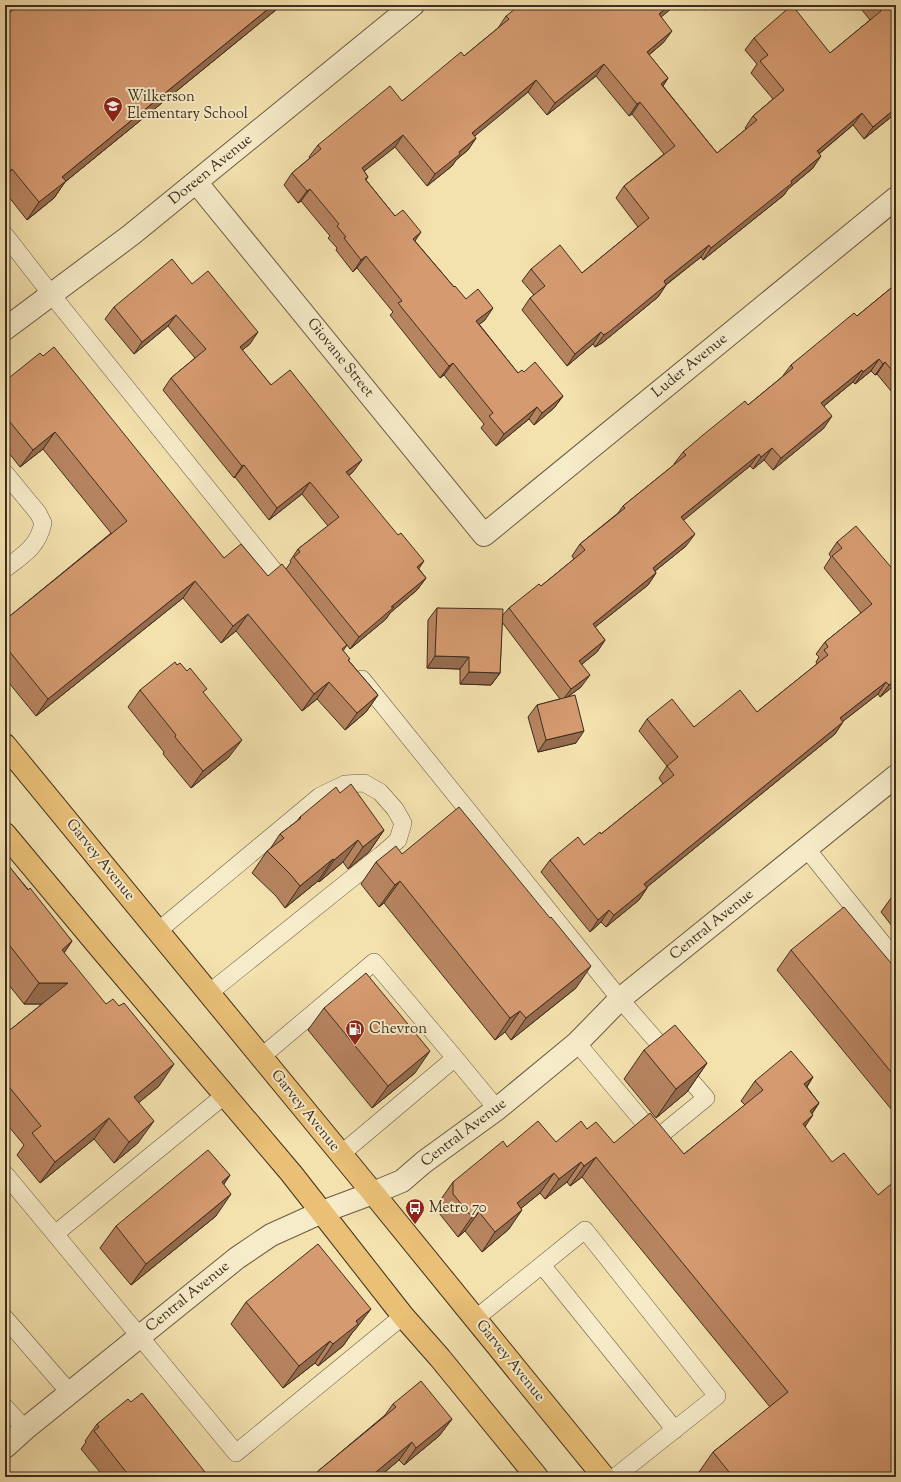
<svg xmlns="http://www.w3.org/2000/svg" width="901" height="1482" viewBox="0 0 901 1482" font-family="'Sorts Mill Goudy',serif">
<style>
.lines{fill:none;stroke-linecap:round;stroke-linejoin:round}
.service-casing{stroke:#6b5a42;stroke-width:18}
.minor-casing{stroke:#6b5a42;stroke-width:24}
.tertiary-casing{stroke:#6b5a42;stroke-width:24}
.primary-casing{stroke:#3e2d1e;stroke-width:24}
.service{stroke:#f7ecca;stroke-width:17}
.minor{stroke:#f7ecca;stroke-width:22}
.tertiary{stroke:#f7ecca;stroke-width:22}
.primary{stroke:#eac077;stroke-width:22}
.wall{fill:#b78460;stroke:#3e2d1e}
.shaded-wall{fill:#956c4e;stroke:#3e2d1e}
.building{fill:#d59a70;stroke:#3e2d1e}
.labels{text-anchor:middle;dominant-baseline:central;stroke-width:4;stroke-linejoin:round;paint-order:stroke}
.poi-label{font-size:15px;fill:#3e2d1e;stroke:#f7ecca;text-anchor:start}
.street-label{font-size:15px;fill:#3e2d1e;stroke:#f7ecca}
</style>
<rect width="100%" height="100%" fill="#f3e1ae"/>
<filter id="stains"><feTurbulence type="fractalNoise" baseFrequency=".005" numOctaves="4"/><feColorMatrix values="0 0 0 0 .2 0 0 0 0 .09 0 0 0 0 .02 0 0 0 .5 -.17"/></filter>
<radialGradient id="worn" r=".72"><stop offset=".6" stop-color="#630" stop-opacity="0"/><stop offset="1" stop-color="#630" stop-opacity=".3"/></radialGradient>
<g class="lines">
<g class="service-casing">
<path id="service" d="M5 235 51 294 288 588
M5 473 38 513 43 523C38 547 23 555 5 569
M362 679 620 999 706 1098 657 1138 577 1043
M806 848 896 960
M158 931 320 796 345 784 364 783 380 792 395 809 403 823 398 840 381 855 209 993
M261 1057 374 962 455 1058 341 1154
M455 1058 497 1109
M5 1174 55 1234 225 1095
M55 1234 236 1453 403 1316
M542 1265 675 1430
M5 1318 70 1393
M475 1319 585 1230 717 1396 615 1477
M5 1407 25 1429"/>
</g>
<g class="minor-casing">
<path id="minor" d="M196 182 484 535 896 198
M5 329 131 235 413 5
M5 1447 25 1429 237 1258 271 1235 322 1212 373 1193"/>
</g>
<g class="tertiary-casing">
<path id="tertiary" d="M373 1193 402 1181 424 1162 497 1109 577 1043 620 999 896 776"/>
</g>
<g class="primary-casing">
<path id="primary" d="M5 745 373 1193 604 1477
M5 834 101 949 291 1173 403 1316 440 1358 537 1477"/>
</g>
<use href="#service" class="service"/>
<use href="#minor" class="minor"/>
<use href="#tertiary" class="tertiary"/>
<use href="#primary" class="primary"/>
</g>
<path class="wall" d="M19 5H282L65 182 54 198 27 220 5 192V16Z
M700 5H711L704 10Z
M858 5H896V113L864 139 853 125 819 154 813 168 788 189 784 195 703 260 701 257 666 285 658 297 602 343 595 347 593 344 567 366 522 310 530 298 534 295 522 281 531 269 582 273 638 227 616 198 624 186 664 154 632 114 629 116 596 76 547 115 528 92 474 136 476 138 468 150 456 160 452 166 427 186 395 147 364 171 368 177 366 180 415 241 454 287 466 299 485 320 479 324 518 373 524 372 563 396 554 408 534 425 529 419 496 446 481 428 484 424 444 375 440 378 390 315 393 312 357 268 353 272 336 250 337 248 328 238 330 236 301 201 298 203 284 185 292 173 310 158 309 157 318 145 402 101 464 56 498 28 506 16 661 17 664 42 649 55 668 78 663 86 717 153 746 129 745 128 753 116 773 99 751 73 757 64 745 50 754 38 830 53 870 20Z
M192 284 250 344 242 350 271 385 353 472 348 476 426 578 417 590 390 613 386 619 350 649 347 645 343 651 349 661 378 695 366 712 345 730 317 699 302 711 236 631 221 643 183 598 36 716 5 678V620L111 533 43 449 20 467 5 448V381L224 558 268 576 286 569 291 562 290 561 298 549 328 526 302 494 269 520 235 477 234 478 163 390 171 378 195 358 168 326 134 354 105 319 114 307Z
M896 284V397L877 374 875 375 871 371 855 384 853 382 824 406V428L773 470 764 460 753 469 750 466 683 520 686 546 655 571 656 573 648 585 595 627 605 640 597 652 582 664 581 687 569 696 576 743 538 752 528 717 537 705 560 699 502 622 500 673 491 685 460 684V669L427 668 428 620 437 608 502 616 509 608 541 586 574 559 572 556 580 544 618 513 623 506 675 464H674L683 452 748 405 782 377 791 365 857 316Z
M837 542 896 573V684L880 697 878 694 843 721 835 734 647 887V888L639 900 606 927 601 922 590 932 541 872 550 860 584 845 601 834 663 784 659 778 667 766 639 731 647 719 694 727 757 712 817 664 816 662 819 657 816 654 825 642 861 613 824 568 831 557 829 554Z
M140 690 204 694 229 757 191 788 163 754 164 752 128 707Z
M340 793 384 830 369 852 348 869 343 862 319 882 318 881 285 908 276 896 252 873 267 851 270 849 280 834 297 821 300 817Z
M402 854 576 988 511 1040 505 1032 495 1040 384 903 379 907 361 884 376 862Z
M5 862 72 941 64 953 159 1086 138 1103V1143L114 1163 94 1139 40 1183 17 1155 24 1145 5 1122V1034L42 1004H24L5 980Z
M896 891V931L881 912Z
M791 950 896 969V1115L777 970Z
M324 1008 415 1073 372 1108 308 1030Z
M644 1050 707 1063 687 1092 656 1118 624 1079Z
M813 1077 807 1087 819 1103 812 1114 805 1127 896 1477H703L699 1472 713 1452 770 1407 582 1177 570 1186 567 1182 545 1199 540 1193 521 1208 509 1229 482 1252 465 1231 458 1237 439 1213V1202L453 1182 507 1147 556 1142 587 1129 614 1143 684 1154 745 1105 741 1101 755 1081Z
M230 1175 224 1184 216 1216 131 1285 100 1248 116 1226Z
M246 1302 355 1330 352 1333 343 1346 318 1366 315 1363 283 1388 231 1324Z
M131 1402 209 1477H104L81 1449 86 1442 85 1441 97 1424Z
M393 1404 452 1419 439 1436 404 1465 399 1460 379 1477H314L317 1472 385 1415Z"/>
<path class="shaded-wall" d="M273 5H282L65 182 54 198 27 220 39 202 62 177Z
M670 5H676L650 26 659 14Z
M708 5H711L704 10Z
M672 31 664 42 638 64 647 52Z
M604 64 596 76 547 115 555 103Z
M668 78 660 90 661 84Z
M536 80 528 92 464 145 472 133Z
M640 102 632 114 629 116 637 104Z
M896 108V113L864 139 873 127Z
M862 113 853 125 808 163 817 151Z
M403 135 395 147 353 180 362 168Z
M476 138 468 150 456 160 452 166 427 186 435 174 459 152Z
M821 156 813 168 788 189 784 195 703 260 711 248Z
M12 169 5 179V175Z
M310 189 301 201 298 203 307 191Z
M421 232 413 244V239Z
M709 245 701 257 655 293 664 281Z
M366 256 357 268 353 272 361 260Z
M666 285 658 297 602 343 595 347 604 335Z
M493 308 485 320 468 333 476 321Z
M176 315 168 326 134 354 142 342Z
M258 332 250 344 231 359 240 347Z
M601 332 593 344 567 366 575 354Z
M879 359 871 371 855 384 863 372Z
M885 362 877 374 875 375 883 364Z
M453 363 444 375 440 378 449 366Z
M862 370 853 382 813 415 821 403Z
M563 396 554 408 534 425 542 413Z
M537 407 529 419 496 446 504 434Z
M832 416 824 428 773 470 781 458Z
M55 432 43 449 20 467 33 450Z
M772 448 764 460 753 469 761 457Z
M759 454 750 466 673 529 681 517Z
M362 460 353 472 337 484 346 472Z
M244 465 235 477 234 478 242 466Z
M310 482 302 494 269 520 277 508Z
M695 534 686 546 644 580 653 568Z
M424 561 416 573 417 567Z
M656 573 648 585 584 636 593 624Z
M426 578 417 590 390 613 386 619 350 649 359 637 391 607Z
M195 581 183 598 36 716 48 699Z
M248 614 236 631 221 643 233 626Z
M605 640 597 652 571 673 579 661Z
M435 656 469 657 460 669 427 668Z
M469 672 500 673 491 685 460 684Z
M590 675 581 687 562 701 571 689Z
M896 679V684L880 697 889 685Z
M329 682 317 699 302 711 314 694Z
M886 682 878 694 832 730 840 718Z
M378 695 366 712 345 730 357 713Z
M843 722 835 734 636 896 644 884Z
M584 731 576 743 538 752 546 740Z
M242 740 229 757 191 788 203 771Z
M384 830 369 852 348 869 363 847Z
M358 840 343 862 319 882 334 860Z
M333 859 318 881 285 908 300 886Z
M400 881 384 903 379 907 395 885Z
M647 888 639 900 606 927 614 915Z
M609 910 601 922 590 932 598 920Z
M72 941 57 963 62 950Z
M591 966 576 988 511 1040 526 1018Z
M39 983H68L53 1004H24Z
M520 1011 505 1032 495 1040 510 1018Z
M430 1051 415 1073 372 1108 388 1086Z
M707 1063 687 1092 656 1118 676 1089Z
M174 1064 159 1086 119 1119 134 1097Z
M813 1077 799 1097 804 1084Z
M819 1103 807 1120 813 1115 799 1135 789 1144 810 1111Z
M109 1118 94 1139 40 1183 55 1162Z
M154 1121 138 1143 114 1163 129 1142Z
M596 1157 582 1177 570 1186 584 1166Z
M581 1162 567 1182 545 1199 559 1179Z
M554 1173 540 1193 503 1223 517 1203Z
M230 1175 215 1197 222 1182Z
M231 1194 216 1216 131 1285 146 1264Z
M522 1210 509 1229 482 1252 495 1232Z
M479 1212 465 1231 458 1237 472 1217Z
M371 1309 355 1330 352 1333 343 1346 318 1366 333 1344 356 1321Z
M330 1341 315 1363 283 1388 299 1366Z
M452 1419 439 1436 404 1465 416 1448Z
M412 1442 399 1460 379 1477H370Z"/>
<path class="building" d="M19 5H273L62 177 66 181 39 202 12 169 5 175V16Z
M520 5H670L659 14 672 31 647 52 668 78 661 84 717 153 757 120 753 116 784 90 760 61 768 55 754 38 792 5 830 53 881 11 876 5H896V108L873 127 862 113 817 151 821 156 791 181 792 183 711 248 709 245 664 281 666 285 610 331 604 335 601 332 575 354 530 298 545 286 531 269 560 245 582 273 649 218 624 186 675 146 640 102 637 104 604 64 555 103 536 80 472 133 476 138 459 152 460 154 435 174 403 135 362 168 368 177 365 179 395 216 403 210 421 232 413 239 454 287 455 286 466 299 478 289 493 308 476 321 518 373 522 370 524 372 535 362 563 396 542 413 537 407 504 434 489 416 493 413 453 363 449 366 398 303 402 301 366 256 361 260 344 238 346 237 337 226 339 224 310 189 307 191 292 173 321 149 318 145 390 86 402 101 461 52 464 56 509 19 506 16Z
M172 259 192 284 208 271 258 332 240 347 271 385 290 370 362 460 346 472 398 535 401 533 424 561 417 567 426 578 391 607H394L359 637 294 557 300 552 298 549 339 517 310 482 277 508 244 465 242 466 171 378 206 349 176 315 142 342 114 307Z
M896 284V375L885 362 883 364 879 359 863 372 862 370 821 403 832 416 781 458 772 448 761 457 759 454 681 517 695 534 653 568 656 573 593 624 605 640 579 661 590 675 571 689 509 608 539 584 541 586 585 550 580 544 625 508 623 506 686 455 683 452 703 435 745 401 748 405 793 368 791 365 854 313 857 316Z
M54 347 224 558 241 544 268 576 282 564 347 645 342 649 350 659 348 660 378 695 357 713 329 682 314 694 248 614 233 626 195 581 48 699 5 646V620L127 521 55 432 33 450 5 416V381L40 353 43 356Z
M856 526 896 573V679L889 685 886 682 840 718 843 722 644 884 647 888 614 915 609 910 598 920 550 860 578 837 584 845 600 832 601 834 674 775 667 766 678 757 647 719 672 699 694 727 740 690 757 712 828 655 824 650 828 647 825 642 872 604 832 556 842 548 837 542Z
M437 608 503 609 500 673 469 672V657L435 656Z
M175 662 177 665 180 663 187 671 190 668 207 689 203 692 242 740 203 771 175 737 176 735 140 690Z
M575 695 584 731 546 740 537 705Z
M351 784 384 830 363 847 358 840 334 860 333 859 300 886 291 875 267 851 284 838 280 834 301 818 300 817 336 787 340 793Z
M459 807 550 918 551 917 591 966 526 1018 520 1011 510 1018 400 881 395 885 376 862 396 846 402 854Z
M5 861 28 890 30 888 72 941 62 950 106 1004 113 999 119 1006 124 1003 174 1064 134 1097 154 1121 129 1142 109 1118 55 1162 32 1133 41 1126 5 1082V1034L68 983H39L7 942 5 943Z
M844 907 896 969V1078L791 950Z
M366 973 430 1051 388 1086 324 1008Z
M675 1025 707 1063 676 1089 644 1050Z
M791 1051 813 1077 804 1084 819 1103 810 1111 813 1115 803 1124 832 1162 844 1153 878 1195 896 1180V1477H733L713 1452 788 1392 596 1157 584 1166 581 1162 559 1179 554 1173 517 1203 522 1210 495 1232 479 1212 472 1217 453 1194V1182L503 1141 507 1147 538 1121 556 1142 581 1121 587 1129 596 1122 614 1143 650 1113 684 1154 763 1090 755 1081Z
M208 1150 230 1175 222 1182 231 1194 146 1264 116 1226Z
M318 1244 371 1309 356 1321 358 1324 333 1344 330 1341 299 1366 246 1302Z
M421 1381 452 1419 416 1448 412 1442 370 1477H322L317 1472 396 1407 393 1404Z
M142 1393 209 1477H130L94 1431 99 1427 97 1424 128 1399 131 1402Z"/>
<defs>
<g id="school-pin" transform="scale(1)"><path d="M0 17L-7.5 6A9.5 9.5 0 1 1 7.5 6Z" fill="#8f2418" stroke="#f7ecca"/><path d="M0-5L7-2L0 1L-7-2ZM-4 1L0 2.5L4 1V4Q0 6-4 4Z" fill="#fff"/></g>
<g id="fuel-pin" transform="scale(1)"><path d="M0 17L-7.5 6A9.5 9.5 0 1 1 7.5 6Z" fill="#8f2418" stroke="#f7ecca"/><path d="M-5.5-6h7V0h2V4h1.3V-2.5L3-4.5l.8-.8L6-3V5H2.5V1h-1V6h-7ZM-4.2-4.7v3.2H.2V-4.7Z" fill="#fff"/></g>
<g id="bus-pin" transform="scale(1)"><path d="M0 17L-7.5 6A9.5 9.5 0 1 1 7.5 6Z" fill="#8f2418" stroke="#f7ecca"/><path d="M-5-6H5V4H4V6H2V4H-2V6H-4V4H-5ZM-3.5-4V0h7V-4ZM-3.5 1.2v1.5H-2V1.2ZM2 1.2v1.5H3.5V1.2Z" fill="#fff"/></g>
</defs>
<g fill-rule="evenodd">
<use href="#school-pin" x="113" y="106"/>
<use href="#fuel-pin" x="355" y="1029"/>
<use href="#bus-pin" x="415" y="1208"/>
</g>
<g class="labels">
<g class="poi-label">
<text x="127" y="97">Wilkerson<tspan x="127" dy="17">Elementary School</tspan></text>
<text x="369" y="1029">Chevron</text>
<text x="429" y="1208">Metro 70</text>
</g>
<g class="street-label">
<text transform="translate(211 170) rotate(-39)">Doreen Avenue</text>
<text transform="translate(340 358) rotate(51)">Giovane Street</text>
<text transform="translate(690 366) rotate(-39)">Luder Avenue</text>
<text transform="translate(100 860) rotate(51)">Garvey Avenue</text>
<text transform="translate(712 925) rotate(-39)">Central Avenue</text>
<text transform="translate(305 1111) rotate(51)">Garvey Avenue</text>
<text transform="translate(464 1133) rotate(-37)">Central Avenue</text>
<text transform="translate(188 1297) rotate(-39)">Central Avenue</text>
<text transform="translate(510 1361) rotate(51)">Garvey Avenue</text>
</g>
</g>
<rect width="901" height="1482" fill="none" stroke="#f3e1ae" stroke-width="20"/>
<rect x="6" y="6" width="889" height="1470" fill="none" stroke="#3e2d1e" stroke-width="2"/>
<rect x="10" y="10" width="881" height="1462" fill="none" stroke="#3e2d1e"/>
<rect width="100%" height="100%" filter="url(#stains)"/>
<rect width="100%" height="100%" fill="url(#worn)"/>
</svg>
